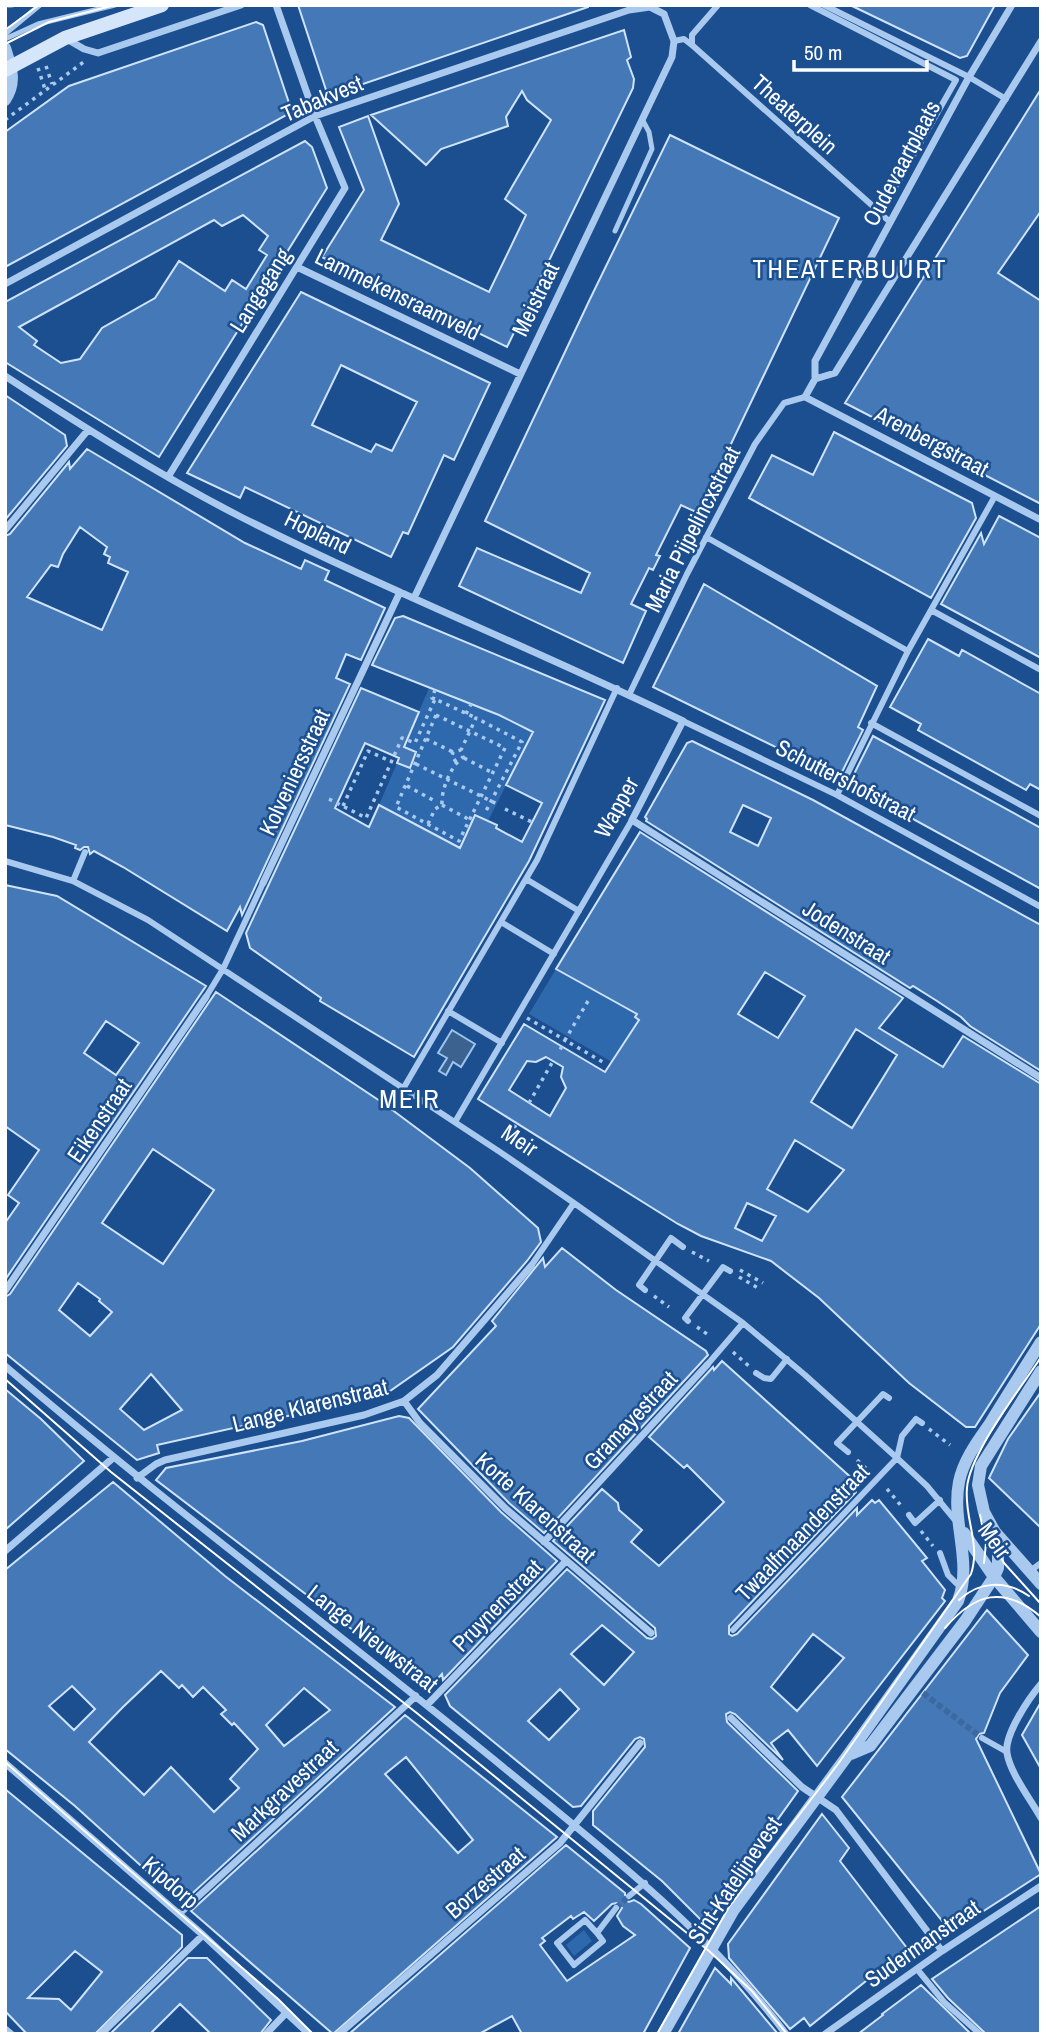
<svg xmlns="http://www.w3.org/2000/svg" width="1046" height="2039" viewBox="0 0 1046 2039" font-family="'Archivo Narrow',sans-serif">
<style>
.green{fill:#2e69ad}
.water{fill:#3c6290;stroke:#9cc4f0;stroke-width:2}
.building{fill:#4478b7;stroke:#cfe3fa;stroke-width:2;fill-rule:evenodd}
.lines{fill:none;stroke-linecap:round;stroke-linejoin:round}
.pedestrian-tunnel{stroke:#3d69a0;stroke-width:6;stroke-dasharray:6 3;stroke-linecap:butt}
.path{stroke:#a9c9ee;stroke-width:3.5;stroke-dasharray:3.5 5;stroke-linecap:butt}
.service{stroke:#a9c9ee;stroke-width:5}
.pedestrian{stroke:#a9c9ee;stroke-width:6}
.minor{stroke:#a9c9ee;stroke-width:7}
.tertiary{stroke:#a9c9ee;stroke-width:12}
.secondary{stroke:#d6e6fa;stroke-width:14}
.tram{stroke:#fff;stroke-width:2}
.labels{text-anchor:middle;dominant-baseline:central;stroke-width:5;stroke-linejoin:round;paint-order:stroke}
.street-label{font-size:23px;fill:#fff;stroke:#1b4f8f}
.quarter-label{font-size:26px;letter-spacing:2px;fill:#fff;stroke:#1b4f8f}
</style>
<rect width="100%" height="100%" fill="#1b4f8f"/>
<path class="green" d="M429 688 488 711 533 732 488 821 475 815 466 835 463 850 379 805Z
M556 969 634 1012 639 1020 612 1062 529 1014Z
M584 1930 592 1941 574 1956 566 1945Z"/>
<path class="water" d="M452 1030 475 1044 461 1067 453 1062 446 1075 439 1071 447 1058 438 1053Z"/>
<path class="building" d="M298 5H588V7L328 96Z
M850 5H995L967 56 960 58Z
M256 22 263 25 292 112 5 267V132L69 86Z
M624 30 631 57 627 60 634 79 633 88 507 347 322 257 364 190 339 127 368 116 399 204 381 240 489 292 526 215 505 199 551 120 527 100 522 91 506 117 508 126 441 149 426 165 371 115Z
M1041 89V211L998 273 1041 301V504L845 403Z
M670 135 839 218 698 513 681 505 656 555 660 556 653 570 649 568 631 604 646 611 623 663 459 586 477 548 581 593 590 573 485 521 590 299Z
M305 141 312 147 327 188 159 457 5 362V302ZM243 215 268 236 259 250 267 255 246 289 232 280 225 291 179 261 155 298 102 328 80 359 61 363 34 345 37 341 19 327 214 220 222 226Z
M301 292 490 383 454 460 444 455 408 534 403 532 391 557 245 487 240 498 187 473ZM341 365 417 402 392 451 376 444 371 452 312 425Z
M5 395 65 435 67 446 5 520Z
M834 432 972 503 976 518 931 598 749 498 772 455 813 475Z
M87 449 245 543 301 569 305 560 329 571 325 580 385 608 361 660 346 654 336 678 350 684 242 915 240 907 227 931 123 867 94 851 90 854 88 847H84L80 850 75 848 76 845 53 837 5 825V536L10 534 69 462 70 469ZM80 527 107 547 104 554 110 557 108 563 128 572 102 630 27 597 51 565 58 567 63 554Z
M999 516 1041 538V658L941 604 981 533 984 544Z
M704 584 877 686 858 727 863 730 839 778 653 687Z
M403 616 605 700 529 861 414 1057 320 1001 321 998 250 948 246 933 361 688 419 712 404 747 416 752 410 768 397 763 399 758 365 743 335 808 369 827 379 805 460 848 475 815 497 825 496 828 522 842 542 803 506 785 533 732 499 715 372 665 395 618Z
M928 639 959 656 962 650 1041 694V790L1030 784 1026 790 918 730 921 724 890 707Z
M873 736 1041 828V889L849 784Z
M692 741 813 800 1041 925V1071L970 1026 961 1017 937 1001 913 986 910 988 646 821 647 819 645 817 687 743ZM743 805 771 818 758 846 730 832Z
M640 832 903 998 879 1028 943 1067 963 1036 1041 1084V1324L975 1427H966L909 1383 819 1298 771 1261 701 1236 678 1224 478 1099 524 1024 605 1072 639 1020 635 1017 637 1014 556 969ZM765 972 805 996 778 1038 738 1014ZM856 1029 897 1055 852 1128 811 1102ZM546 1057 563 1067 561 1077 566 1088 550 1116 509 1090 527 1061 536 1062ZM795 1140 844 1170 808 1212 767 1189ZM747 1203 776 1216 762 1241 735 1228Z
M5 885 57 896 206 986 5 1280V1223L19 1203 8 1195 39 1150 5 1126ZM106 1021 139 1043 116 1075 84 1053Z
M216 992 383 1103 470 1168 538 1228 541 1242 527 1261 453 1347 390 1391 301 1413 157 1445 159 1453 137 1460 5 1353V1297L10 1294ZM153 1149 214 1190 163 1264 102 1223ZM78 1283 100 1299 99 1301 112 1312 90 1336 59 1310ZM151 1374 182 1410 144 1430 120 1409Z
M562 1248 616 1290 706 1351 708 1355 544 1533 509 1503 418 1409 496 1326 492 1321 543 1258 545 1267Z
M722 1361 856 1482V1492L729 1626V1634L732 1636 737 1634 857 1508V1515L872 1500 875 1503 879 1500 927 1558 922 1561 945 1590 942 1598 945 1601 817 1766 788 1730 771 1743 783 1760 735 1714 730 1712 726 1714 727 1722 798 1791 704 1923 662 1881 593 1825V1811L645 1747 644 1739 640 1737 635 1739 581 1806 573 1807 450 1706 445 1695 567 1569 647 1638 652 1639 656 1636 655 1628 553 1541 602 1489 618 1503 619 1510 642 1530 631 1542 659 1566 724 1502 687 1465 684 1468 649 1437 713 1367 714 1370ZM602 1625 634 1652 604 1685 571 1654ZM813 1634 844 1658 797 1711 771 1687ZM560 1689 579 1709 549 1740 528 1721Z
M5 1389 41 1419 84 1461 5 1530Z
M1041 1392V1528L989 1478 1008 1439Z
M399 1416 409 1418 501 1512 557 1561 443 1680 442 1674 429 1688 156 1480 166 1468 302 1441Z
M113 1482 225 1576 395 1707 182 1903 75 1806 5 1749V1570ZM161 1671 179 1688 182 1685 193 1697 203 1687 226 1710 221 1714 232 1725 234 1723 258 1749 230 1779 239 1788 214 1812 171 1767 144 1795 89 1742 123 1707ZM72 1686 95 1709 74 1730 49 1706ZM304 1688 330 1710 284 1746 266 1725Z
M987 1610 1028 1655 1000 1693 984 1733 979 1734 976 1739 1041 1874 951 1932 842 1797Z
M1041 1702V1769L1022 1735Z
M405 1715 557 1837 333 2034 191 1911ZM406 1757 473 1840 458 1853 385 1774Z
M5 1789 182 1935V1947L95 2034H27L5 2011ZM75 1951 102 1972 71 2010 59 1999 28 1998Z
M822 1814 849 1848 840 1861 907 1948 810 2026 804 2018 790 2029 729 1958 728 1944Z
M566 1845 625 1893V1900L629 1902 634 1900 641 1904 690 1948 643 2034H522L512 2016 479 2034H349ZM617 1903 622 1908 617 1916 623 1926 635 1935 567 1981 540 1945 545 1941 542 1938 571 1916 573 1919 584 1912 594 1921 612 1904Z
M1041 1906V2034H986L948 1998 932 1979Z
M188 1958H207L271 2020 260 2034H211L180 2004 150 2034H110Z
M715 1968 731 1984V1978L778 2034H678Z
M921 1985 971 2034H858L883 2015 882 2014Z"/>
<g class="lines">
<path class="pedestrian-tunnel" d="M923 1693 982 1738
M616 1908 629 1896"/>
<path class="path" d="M46 66 52 84
M38 68 45 89
M5 120 85 61
M435 699 432 698 435 690
M466 714 471 704
M436 715 505 748 459 841 396 807Z
M426 739 453 752
M464 758 493 773
M456 762 452 756 453 752 461 750
M416 764 497 804
M407 786 433 800
M329 799 366 818 402 738 415 743 435 699 476 718
M442 805 470 820
M343 806 368 751 392 762
M505 809 532 822
M428 824 435 809 442 805C441 790 450 767 463 757L461 750 476 718 522 742 486 811
M588 1001 565 1040 606 1064
M527 1018 565 1040 560 1050
M529 1103 553 1061
M506 1143 517 1123
M692 1252 709 1261
M740 1270 763 1283
M739 1277 758 1288
M654 1296 669 1307
M697 1327 710 1336
M733 1352 750 1367
M929 1429 950 1445
M857 1460 868 1470
M887 1489 903 1508
M921 1531 933 1546"/>
<path class="service" d="M8 5H12
M5 34 40 5
M5 39 38 24 115 5
M615 231 652 149 649 132 642 119"/>
<path class="pedestrian" d="M718 5 692 35V45L875 208 886 203 956 80 810 5
M824 5 969 77 1006 99
M674 41 684 39 693 46
M873 207 890 222
M706 537 908 651
M931 610 1041 670
M629 695 687 574 755 444 784 403 805 397
M683 721 837 795 1041 907
M871 723 1041 816
M837 795 908 651 995 496
M5 861 73 881 148 920 500 1152 574 1203 743 1323 805 1375 897 1458 927 1486 955 1520
M526 879 579 911
M73 881 85 852
M501 922 554 954
M206 997 223 969 263 883
M448 1011 502 1043
M403 1089 537 860 617 688
M455 1122 632 820
M531 1266 574 1203
M645 1290 639 1285 671 1238 683 1247
M688 1321 685 1318 723 1267 730 1271
M707 1365 743 1323
M756 1373 764 1378 771 1379 787 1359
M848 1452 837 1443 883 1394 889 1398
M909 1515 915 1523 940 1500
M940 1553 948 1575 957 1584
M1030 1571 1041 1563
M733 1630 897 1458 902 1436 916 1419 922 1423
M982 1738 1007 1752
M629 1896 645 1883
M597 1933 603 1941 574 1965 557 1943 585 1920 597 1933 616 1908
M917 1969 944 2002 980 2034"/>
<path class="minor" d="M65 38 84 49 98 53 241 5
M1041 41 835 373 815 379 805 397 1041 520
M297 267 520 374
M5 284 315 116 629 10 650 7 664 14
M5 376C82 426 159 475 241 517 386 590 537 650 683 721L632 820 1041 1078
M815 379V361L969 77 1012 5
M168 477 345 188 315 116 276 5
M5 530 88 430
M414 598 672 57 674 41 664 14
M263 883 400 592
M5 1291 206 997
M5 1366C167 1505 338 1632 503 1767 604 1850 707 1929 786 2034
M404 1401 420 1423 505 1508 651 1633
M137 1478 156 1464 165 1460 364 1415 404 1401 437 1375 531 1266
M544 1542 707 1365
M5 1551 113 1458
M1041 1684C1029 1698 1004 1735 1007 1753 1010 1773 1031 1800 1041 1818
M427 1705 566 1561
M731 1718 802 1787 836 1810 942 1951
M5 1763 203 1935 309 2034
M179 1914 416 1696
M5 2029 11 2034
M101 2034 203 1935
M266 2034 287 2012
M339 2034 560 1843 640 1743
M825 2034 942 1951 1041 1886"/>
<path class="tertiary" d="M5 48C11 67 17 82 5 100
M1041 1371 981 1466 978 1485 984 1512 995 1532 1041 1584
M964 1533 994 1577 1041 1632
M851 1754 870 1746 965 1621 994 1577 998 1568V1554L995 1532
M663 2034 733 1911 848 1755 958 1601C973 1562 951 1522 959 1482 963 1461 977 1442 989 1425 1006 1397 1024 1369 1041 1342"/>
<path class="secondary" d="M5 70 65 38 162 5"/>
<path class="tram" d="M5 30 39 5
M5 44 49 22 115 5
M5 1379 111 1472 418 1714 709 1951 752 1991 787 2034
M980 1515 986 1543 984 1563
M986 1532 1004 1563 1041 1604
M959 1600C979 1581 1006 1580 1029 1596
M945 1628C975 1593 1004 1585 1041 1617
M5 1762 278 1999 313 2034
M657 2034 729 1907 838 1764 971 1574C981 1544 964 1518 967 1488 969 1454 1021 1388 1041 1357"/>
</g>
<g class="labels">
<g class="street-label">
<text transform="translate(322 98) rotate(-23)">Tabakvest</text>
<text transform="translate(795 114) rotate(42)">Theaterplein</text>
<text transform="translate(901 163) rotate(-62)">Oudevaartplaats</text>
<text transform="translate(260 290) rotate(-58)">Langegang</text>
<text transform="translate(398 294) rotate(26)">Lammekensraamveld</text>
<text transform="translate(535 299) rotate(-64)">Meistraat</text>
<text transform="translate(932 441) rotate(28)">Arenbergstraat</text>
<text transform="translate(692 529) rotate(-63)">Maria Pijpelincxstraat</text>
<text transform="translate(318 532) rotate(26)">Hopland</text>
<text transform="translate(294 772) rotate(-65)">Kolveniersstraat</text>
<text transform="translate(846 780) rotate(27)">Schuttershofstraat</text>
<text transform="translate(616 807) rotate(-61)">Wapper</text>
<text transform="translate(847 932) rotate(32)">Jodenstraat</text>
<text transform="translate(99 1120) rotate(-56)">Eikenstraat</text>
<text transform="translate(520 1140) rotate(34)">Meir</text>
<text transform="translate(310 1405) rotate(-14)">Lange Klarenstraat</text>
<text transform="translate(630 1420) rotate(-47)">Gramayestraat</text>
<text transform="translate(536 1507) rotate(42)">Korte Klarenstraat</text>
<text transform="translate(802 1532) rotate(-46)">Twaalfmaandenstraat</text>
<text transform="translate(995 1540) rotate(54)">Meir</text>
<text transform="translate(497 1605) rotate(-46)">Pruynenstraat</text>
<text transform="translate(373 1638) rotate(38)">Lange Nieuwstraat</text>
<text transform="translate(284 1790) rotate(-43)">Markgravestraat</text>
<text transform="translate(734 1880) rotate(-56)">Sint-Katelijnevest</text>
<text transform="translate(171 1882) rotate(41)">Kipdorp</text>
<text transform="translate(485 1882) rotate(-41)">Borzestraat</text>
<text transform="translate(922 1943) rotate(-35)">Sudermanstraat</text>
</g>
<g class="quarter-label">
<text x="850" y="268">THEATERBUURT</text>
<text x="410" y="1098">MEIR</text>
</g>
</g>
<rect width="1046" height="2039" fill="none" stroke="#ffffff" stroke-width="14"/>
<path d="M794 60v10h133v-10" fill="none" stroke="#ffffff" stroke-width="3.5"/>
<text x="804" y="60" font-size="21" fill="#ffffff" stroke="#1b4f8f" stroke-width="5" paint-order="stroke">50 m</text>
</svg>
